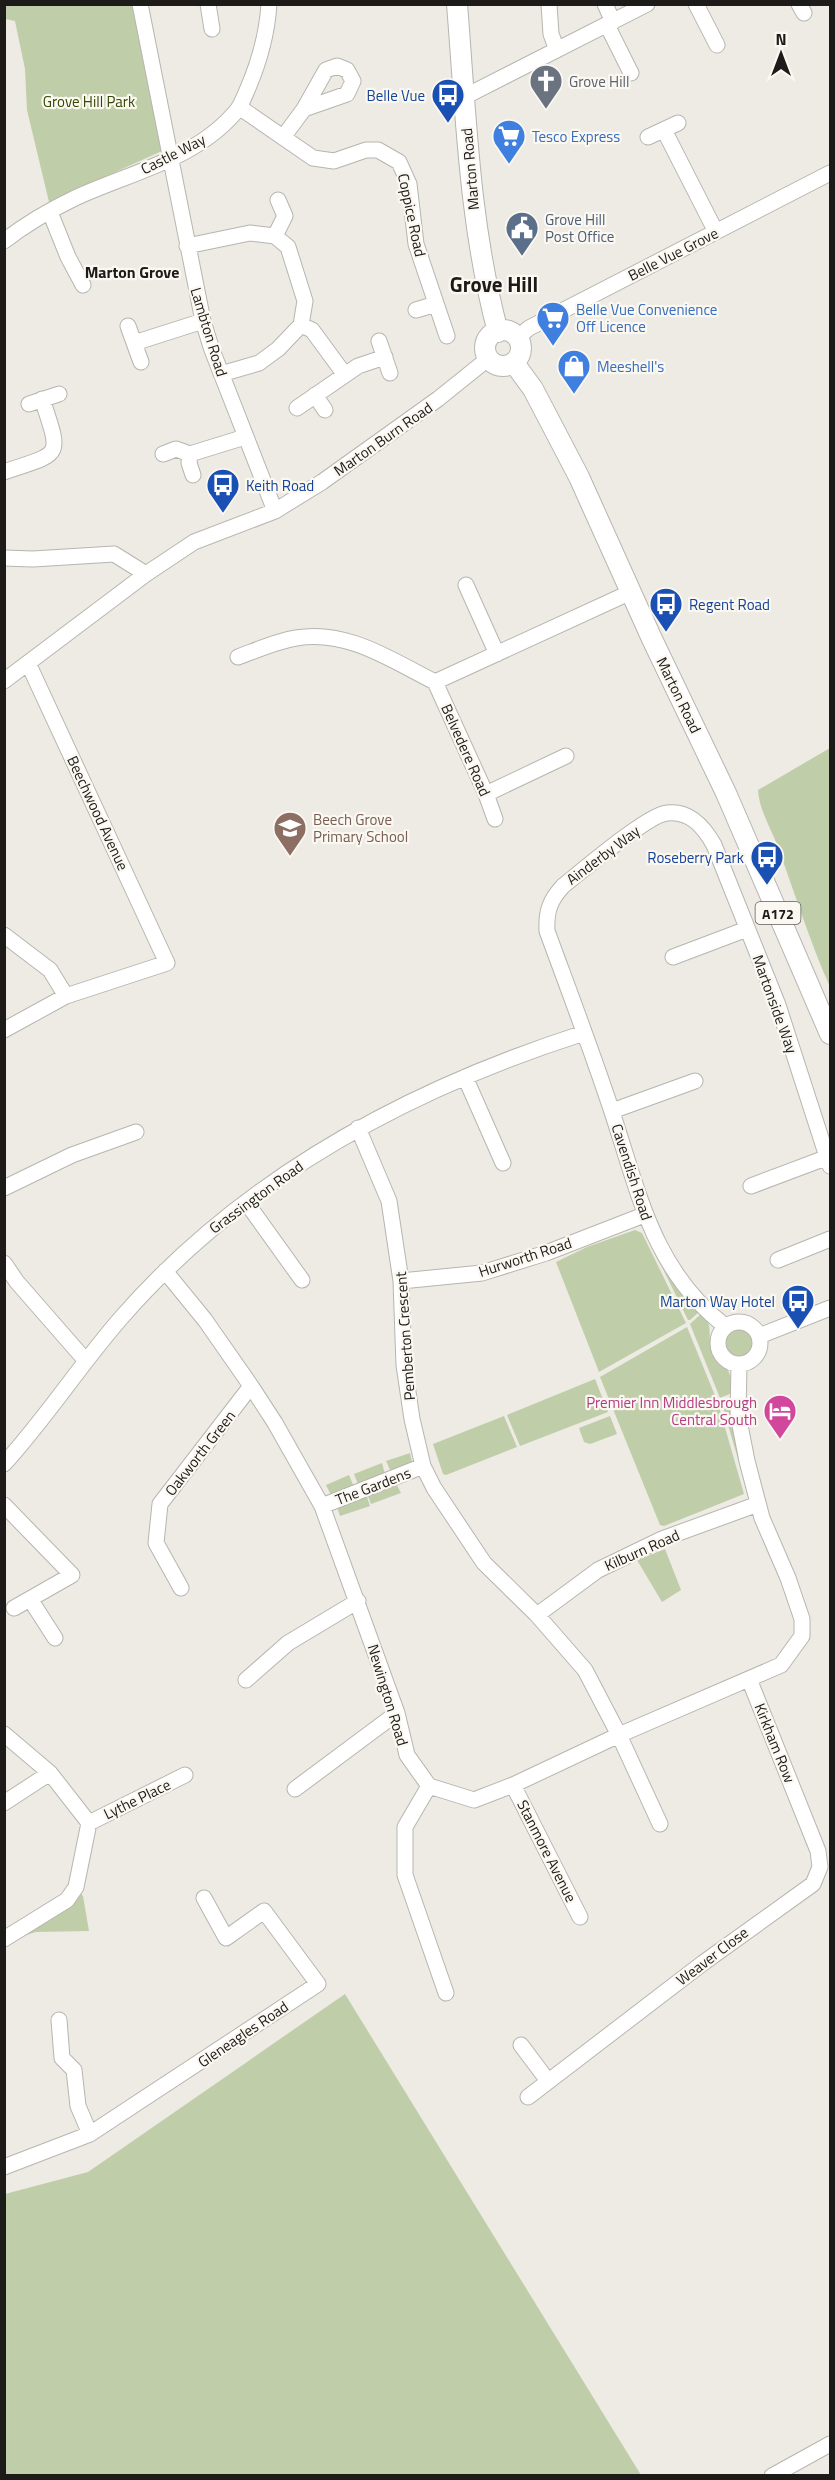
<svg xmlns="http://www.w3.org/2000/svg" width="835" height="2480" viewBox="0 0 835 2480" font-family="'Titillium Web',sans-serif">
<style>
.green{fill:#bfcea9}
.lines{fill:none;stroke-linecap:round;stroke-linejoin:round}
.minor-casing{stroke:#b7b5af;stroke-width:17}
.major-casing{stroke:#b7b5af;stroke-width:22}
.minor{stroke:#fff;stroke-width:15}
.major{stroke:#fff;stroke-width:20}
.labels{text-anchor:middle;dominant-baseline:central;stroke-width:4.5;stroke-linejoin:round;paint-order:stroke}
.shield{fill:#faf8f1;stroke:#5f5d5a;stroke-width:1.5}
.shield-label{font-size:14px;font-weight:bold;fill:#1c1b19}
.worship-label{font-size:15px;fill:#5b616d;stroke:#faf8f1;text-anchor:start}
.transit-label{font-size:15px;fill:#164399;stroke:#faf8f1;text-anchor:end}
.park-label{font-size:15px;fill:#354902;stroke:#faf8f1}
.shop-label{font-size:15px;fill:#366cbe;stroke:#faf8f1;text-anchor:start}
.street-label{font-size:15px;fill:#1c1b19;stroke:#faf8f1}
.service-label{font-size:15px;fill:#4e5e75;stroke:#faf8f1;text-anchor:start}
.education-label{font-size:15px;fill:#785e54;stroke:#faf8f1;text-anchor:start}
.hotel-label{font-size:15px;fill:#b23c85;stroke:#faf8f1;text-anchor:end}
.neighbourhood-label{font-size:16px;font-weight:bold;fill:#1c1b19;stroke:#faf8f1}
.district-label{font-size:21px;font-weight:bold;fill:#1c1b19;stroke:#faf8f1}
</style>
<rect width="100%" height="100%" fill="#edebe4"/>
<path class="green" d="M4 5H134L162 151 49 202 27 110 25 69 15 21 5 19Z
M830 748V987C810 942 795 894 778 847 771 828 759 810 758 790Z
M641 1224 699 1312 690 1320H688Z
M635 1230 642 1233 686 1323 599 1372 556 1262 587 1247Z
M702 1313C714 1325 707 1336 712 1350 715 1359 722 1362 727 1369 732 1376 731 1385 732 1393L720 1398 690 1324Z
M723 1343a16 16 0 1 1 32 0a16 16 0 1 1-32 0Z
M687 1327 718 1403 744 1494 664 1526 660 1525 600 1377Z
M595 1379 608 1412 520 1446 507 1415Z
M732 1397 748 1493 721 1401Z
M504 1416 517 1447 446 1475 443 1474 433 1444Z
M610 1416 617 1434 590 1444 584 1442 579 1428Z
M410 1453 412 1462 391 1472 386 1461Z
M382 1463 385 1474 358 1484 354 1474Z
M349 1475 354 1487 331 1495 326 1485Z
M396 1483 401 1493 371 1504 367 1494Z
M366 1494 370 1506 340 1516 337 1507Z
M665 1549 681 1590 662 1602 637 1560Z
M79 1892 83 1896 89 1931 36 1932 20 1937Z
M345 1994 641 2475H5V2194L88 2172Z"/>
<g class="lines">
<g class="minor-casing">
<path id="minor" d="M140 4 203 321 212 350 275 511
M208 4 212 29
M549 4 551 34 557 50
M605 4 613 22
M696 4 717 45
M799 4 804 13
M607 25 631 73
M464 97 647 4
M239 107 313 158 334 161 366 150H378L399 162 409 184 416 244 447 336
M664 130 716 232
M284 136 304 109 326 70 337 66 347 70 353 81 347 94 304 109
M648 137 678 123
M50 212 68 257 83 285
M275 236 285 216 278 200
M4 241C26 224 50 210 75 198 131 172 198 159 238 109 242 103 245 95 248 88 260 60 267 35 269 4
M187 246 250 233 275 236 288 247 305 301 301 325 278 349 259 363 221 374
M416 310 436 304
M301 325 312 330 345 375
M128 326 141 362
M517 338 529 328 830 173
M379 341 390 373
M134 343 203 321
M315 395 325 410
M29 404 59 394
M297 408 358 366 385 357
M163 454 176 449 190 454 245 437
M190 454 189 463 193 475
M4 472C62 452 62 459 42 399
M4 558 33 559 114 554 146 574
M466 585 497 654
M238 657C257 650 277 641 296 638 347 629 391 660 435 682L631 592
M4 681 146 574 194 542 275 511 322 482 438 399 489 358
M435 682 486 794 495 819
M486 794 566 756
M4 935 50 970 66 996
M673 957 747 929
M4 1030 66 996 167 963 28 663
M465 1077 503 1163
M612 1111 695 1081
M358 1128 389 1201 401 1281 404 1365 412 1419 423 1466 434 1488 484 1563 537 1615 585 1670 619 1735 660 1824
M751 1186 828 1157
M4 1188 72 1155 136 1132
M246 1202 302 1280
M778 1260 830 1239
M4 1263 17 1282 86 1361
M165 1271 205 1320 251 1386 275 1423 322 1506 397 1713 407 1755 429 1786 474 1800 513 1785 619 1735 781 1665 802 1636V1619L788 1578 762 1518 747 1461 738 1415 739 1364
M401 1281 482 1273 546 1253 644 1215
M718 1343a21 21 0 1 1 42 0a21 21 0 1 1-42 0Z
M725 1326C653 1270 639 1193 612 1112 592 1051 569 991 547 931 546 911 550 900 563 886 582 871 647 815 667 813 690 810 704 827 714 845L778 1005 830 1166
M759 1336 830 1308
M4 1464C46 1418 80 1365 121 1318 243 1178 409 1089 584 1033
M4 1505 72 1575 14 1608
M322 1506 423 1466
M181 1588 156 1543 160 1504 251 1386
M30 1599 55 1638
M537 1615 598 1570 662 1539 758 1504
M246 1680 288 1643 358 1601
M4 1734 50 1773 89 1823
M513 1785 580 1917
M429 1786 405 1827V1875L446 1993
M295 1789 397 1713
M4 1803 50 1773
M89 1823 185 1775
M4 1939 67 1900 76 1887 89 1823
M59 2020 62 2058 74 2070 78 2106 90 2134
M521 2045 548 2081
M528 2097 703 1963 813 1884 820 1867 818 1851 749 1679
M4 2167 90 2134 318 1984 264 1911 226 1938 204 1898
M772 2476 830 2444"/>
</g>
<g class="major-casing">
<path id="major" d="M457 4C466 115 469 224 498 332
M485 348a18 18 0 1 1 36 0a18 18 0 1 1-36 0Z
M514 363 533 389 579 477 652 639 726 793 830 1034"/>
</g>
<use href="#minor" class="minor"/>
<use href="#major" class="major"/>
</g>
<defs>
<g id="church-pin" transform="scale(1.725)"><path d="M0 17L-7.5 6A9.5 9.5 0 1 1 7.5 6Z" fill="#6b7280" stroke="#faf8f1"/><path d="M-1.2-6h2.4v3.5h3.3v2.4h-3.3V6h-2.4V-.1h-3.3v-2.4h3.3Z" fill="#fff"/></g>
<g id="bus-pin" transform="scale(1.725)"><path d="M0 17L-7.5 6A9.5 9.5 0 1 1 7.5 6Z" fill="#1a4fb4" stroke="#faf8f1"/><path d="M-5-6H5V4H4V6H2V4H-2V6H-4V4H-5ZM-3.5-4V0h7V-4ZM-3.5 1.2v1.5H-2V1.2ZM2 1.2v1.5H3.5V1.2Z" fill="#fff"/></g>
<g id="supermarket-pin" transform="scale(1.725)"><path d="M0 17L-7.5 6A9.5 9.5 0 1 1 7.5 6Z" fill="#3f7fe0" stroke="#faf8f1"/><path d="M-6-5.5h2.5l.6 2H6L4.5 2H-2.5L-4.4-4H-6ZM-1.5 3.2a1.3 1.3 0 1 0 .1 0ZM3 3.2a1.3 1.3 0 1 0 .1 0Z" fill="#fff"/></g>
<g id="civic-pin" transform="scale(1.725)"><path d="M0 17L-7.5 6A9.5 9.5 0 1 1 7.5 6Z" fill="#5c6f8a" stroke="#faf8f1"/><path d="M-.6-6.5H3V-4.5H.6V-3L4-1V1h2V6H-6V1h2V-1L-.6-3ZM-1.2 2.5V6h2.4V2.5Z" fill="#fff"/></g>
<g id="shop-pin" transform="scale(1.725)"><path d="M0 17L-7.5 6A9.5 9.5 0 1 1 7.5 6Z" fill="#3f7fe0" stroke="#faf8f1"/><path d="M-5-2.5h2.3a2.7 3.5 0 0 1 5.4 0H5L5.5 6h-11ZM-1.5-2.5h3a1.5 2.3 0 0 0-3 0Z" fill="#fff"/></g>
<g id="school-pin" transform="scale(1.725)"><path d="M0 17L-7.5 6A9.5 9.5 0 1 1 7.5 6Z" fill="#8d6e63" stroke="#faf8f1"/><path d="M0-5L7-2L0 1L-7-2ZM-4 1L0 2.5L4 1V4Q0 6-4 4Z" fill="#fff"/></g>
<g id="hotel-pin" transform="scale(1.725)"><path d="M0 17L-7.5 6A9.5 9.5 0 1 1 7.5 6Z" fill="#d1479c" stroke="#faf8f1"/><path d="M-6-4.5h1.5V1H6V5H4.5V3h-9V5H-6ZM-4 0a1.8 1.8 0 1 1 3.6 0ZM.5 0V-2.5h3Q6-2.5 6 0Z" fill="#fff"/></g>
</defs>
<g fill-rule="evenodd">
<use href="#church-pin" x="546" y="81"/>
<use href="#bus-pin" x="448" y="95"/>
<use href="#supermarket-pin" x="509" y="136"/>
<use href="#civic-pin" x="522" y="228"/>
<use href="#supermarket-pin" x="553" y="318"/>
<use href="#shop-pin" x="574" y="366"/>
<use href="#bus-pin" x="223" y="485"/>
<use href="#bus-pin" x="666" y="604"/>
<use href="#school-pin" x="290" y="828"/>
<use href="#bus-pin" x="767" y="857"/>
<use href="#bus-pin" x="798" y="1301"/>
<use href="#hotel-pin" x="780" y="1411"/>
</g>
<g class="labels">
<rect class="shield" x="755.5" y="902" width="45" height="22" rx="4.5"/>
<g class="shield-label">
<text x="778" y="913">A172</text>
</g>
<g class="worship-label">
<text x="569" y="81">Grove Hill</text>
</g>
<g class="transit-label">
<text x="425" y="95">Belle Vue</text>
<text x="246" y="485" text-anchor="start">Keith Road</text>
<text x="689" y="604" text-anchor="start">Regent Road</text>
<text x="744" y="857">Roseberry Park</text>
<text x="775" y="1301">Marton Way Hotel</text>
</g>
<g class="park-label">
<text x="89" y="101">Grove Hill Park</text>
</g>
<g class="shop-label">
<text x="532" y="136">Tesco Express</text>
<text x="576" y="309">Belle Vue Convenience<tspan x="576" dy="17">Off Licence</tspan></text>
<text x="597" y="366">Meeshell's</text>
</g>
<g class="street-label">
<text transform="translate(173 154) rotate(-27)">Castle Way</text>
<text transform="translate(470 169) rotate(-95)">Marton Road</text>
<text transform="translate(412 215) rotate(78)">Coppice Road</text>
<text transform="translate(673 254) rotate(-27)">Belle Vue Grove</text>
<text transform="translate(209 332) rotate(73)">Lambton Road</text>
<text transform="translate(383 439) rotate(-35)">Marton Burn Road</text>
<text transform="translate(679 695) rotate(64)">Marton Road</text>
<text transform="translate(466 750) rotate(66)">Belvedere Road</text>
<text transform="translate(98 813) rotate(65)">Beechwood Avenue</text>
<text transform="translate(603 855) rotate(-37)">Ainderby Way</text>
<text transform="translate(775 1004) rotate(70)">Martonside Way</text>
<text transform="translate(632 1172) rotate(72)">Cavendish Road</text>
<text transform="translate(256 1197) rotate(-36)">Grassington Road</text>
<text transform="translate(525 1257) rotate(-18)">Hurworth Road</text>
<text transform="translate(405 1336) rotate(-94)">Pemberton Crescent</text>
<text transform="translate(200 1453) rotate(-52)">Oakworth Green</text>
<text transform="translate(373 1486) rotate(-21)">The Gardens</text>
<text transform="translate(642 1550) rotate(-24)">Kilburn Road</text>
<text transform="translate(388 1695) rotate(73)">Newington Road</text>
<text transform="translate(775 1743) rotate(68)">Kirkham Row</text>
<text transform="translate(137 1799) rotate(-26)">Lythe Place</text>
<text transform="translate(547 1851) rotate(63)">Stanmore Avenue</text>
<text transform="translate(712 1956) rotate(-37)">Weaver Close</text>
<text transform="translate(243 2034) rotate(-34)">Gleneagles Road</text>
</g>
<g class="service-label">
<text x="545" y="219">Grove Hill<tspan x="545" dy="17">Post Office</tspan></text>
</g>
<g class="education-label">
<text x="313" y="819">Beech Grove<tspan x="313" dy="17">Primary School</tspan></text>
</g>
<g class="hotel-label">
<text x="757" y="1402">Premier Inn Middlesbrough<tspan x="757" dy="17">Central South</tspan></text>
</g>
<g class="neighbourhood-label">
<text x="132" y="272">Marton Grove</text>
</g>
<g class="district-label">
<text x="494" y="284">Grove Hill</text>
</g>
</g>
<rect width="835" height="2480" fill="none" stroke="#1c1b19" stroke-width="12"/>
<g transform="translate(781 54)" stroke="#faf8f1" stroke-width="4.5" paint-order="stroke">
<path d="M0-4.5L10 22L0 15L-10 22Z" fill="#1c1b19"/>
<text y="-9" font-size="16" font-weight="bold" text-anchor="middle" fill="#1c1b19">N</text>
</g>
</svg>
